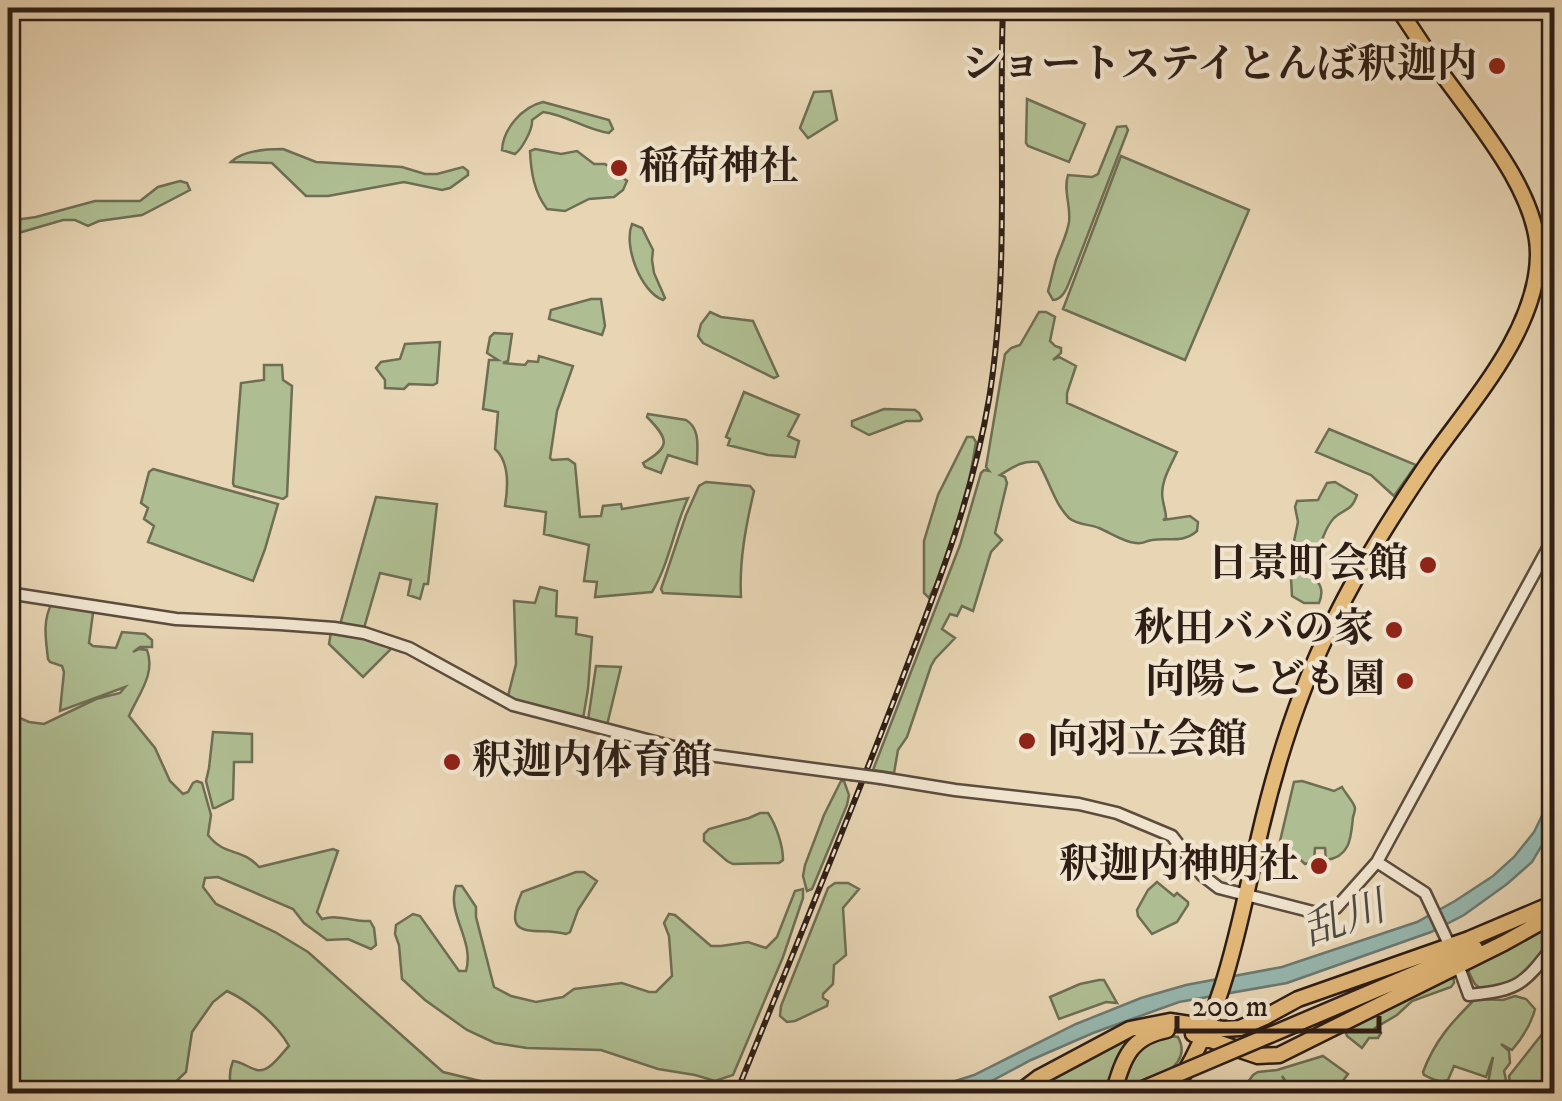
<svg xmlns="http://www.w3.org/2000/svg" width="1562" height="1101" viewBox="0 0 1562 1101" font-family="'IM FELL DW Pica','Noto Serif JP',serif">
<style>
.green{fill:#afbe92;stroke:#6e6e54;stroke-width:2.5}
.water{fill:#97b8b0;stroke:#6d7a72;stroke-width:2.5}
.lines{fill:none;stroke-linecap:round;stroke-linejoin:round}
.minor-casing{stroke:#5c4c3e;stroke-width:15}
.major-casing{stroke:#2e1e16;stroke-width:18}
.highway-casing{stroke:#2e1e16;stroke-width:19}
.minor{stroke:#f0e4ce;stroke-width:10}
.major{stroke:#e4ba7a;stroke-width:12}
.highway{stroke:#e4ba7a;stroke-width:14}
.rail-casing{stroke:#2e1e16;stroke-width:6}
.rail{stroke:#f0e4ce;stroke-width:2.5;stroke-dasharray:8;stroke-linecap:butt}
.minor-bridge-casing{stroke:#5c4c3e;stroke-width:15;stroke-linecap:butt}
.highway-bridge-casing{stroke:#2e1e16;stroke-width:19;stroke-linecap:butt}
.minor-bridge{stroke:#f0e4ce;stroke-width:10}
.highway-bridge{stroke:#e4ba7a;stroke-width:14}
.poi-dot{fill:#8f2418;stroke:#f0e4ce;stroke-width:4}
.labels{text-anchor:middle;dominant-baseline:central;stroke-width:8;stroke-linejoin:round;paint-order:stroke}
.poi-label{font-size:40px;font-weight:bold;fill:#2e1e16;stroke:#f0e4ce;text-anchor:end}
.water-label{font-size:42px;font-style:italic;fill:#4e4c44;stroke:#f0e4ce}
</style>
<rect width="100%" height="100%" fill="#e8d5b4"/>
<filter id="stains"><feTurbulence type="fractalNoise" baseFrequency=".002" numOctaves="4"/><feColorMatrix values="0 0 0 0 .2 0 0 0 0 .09 0 0 0 0 .02 0 0 0 .5 -.17"/></filter>
<radialGradient id="worn" r=".72"><stop offset=".6" stop-color="#630" stop-opacity="0"/><stop offset="1" stop-color="#630" stop-opacity=".3"/></radialGradient>
<path class="green" d="M831 91 837 120 808 138 800 128 814 92Z
M1027 99 1085 124 1069 162 1028 146 1026 143Z
M543 102 609 120 613 129 609 133C586 130 567 115 543 112L532 120C533 129 522 149 515 154L502 150C503 129 522 107 543 102Z
M1126 126 1128 130 1073 273C1068 284 1065 299 1053 300L1048 291C1051 281 1053 270 1056 260 1060 248 1067 235 1069 222 1071 205 1063 191 1068 175L1092 177 1098 174 1117 127Z
M283 149 316 162 402 167 425 174H437L463 167 468 171V175L450 188 442 190 404 182 328 196H306L272 163 231 162C242 151 266 149 283 149Z
M535 149 561 154 577 151 594 164H605L627 181 623 190 614 197 589 199 565 211 547 209C534 192 531 172 530 151Z
M1121 156 1249 210 1185 360 1063 309Z
M180 181 187 183 190 190 142 215 99 221 88 226 75 220H63L8 236V221L36 217 95 201H140L158 187Z
M632 224 642 228 653 250 652 260 654 273 665 298 663 300C641 292 623 246 632 224Z
M591 299H601L605 326 602 335 549 319 551 310Z
M710 312 721 317 753 321 778 376 774 378 703 343 698 336 701 324Z
M1039 312H1046L1055 317 1050 341 1055 346 1061 348V353L1053 360 1059 357 1076 366 1067 393V403L1177 452C1170 467 1159 484 1163 501 1164 507 1166 512 1166 518L1163 520 1190 516 1198 522 1197 531C1182 544 1169 537 1152 540 1144 541 1145 544 1136 543 1123 542 1111 533 1099 528 1089 524 1077 525 1069 518 1054 503 1049 480 1038 462 1021 460 1012 468 1000 475L1005 477 1007 483 995 533 1002 540 991 552 973 611 962 606 957 616 950 614 942 629 955 638 935 659 931 666 907 737 898 750 894 773 873 770 960 545 981 473 984 470 989 471 986 467 1005 354 1011 348 1020 345Z
M494 333 512 334 508 361 503 363 525 365 528 361 538 362 539 356 573 366 557 411 550 458 552 460 568 459 575 464 580 517 601 516 603 506 621 504 622 509 688 498C674 528 669 564 652 592L595 597 597 582 584 581 589 545 544 534 546 512 505 506C508 488 510 462 495 449L498 412 483 409 489 360H498L487 353 490 337Z
M440 342 437 383 433 385 409 384 404 389 385 388V380L376 368 381 362 400 359 405 344Z
M264 365H282L283 380 292 386 287 496 283 499 234 486 233 483 241 383 264 380Z
M744 392 799 415 788 436 799 441 795 457 768 455 728 445 730 439 726 437Z
M884 409 915 410 919 413 922 419 920 421H906L869 435 852 426V421Z
M648 414 686 420C701 429 697 448 697 464L668 455 661 473 645 467 643 463C670 447 670 440 647 417Z
M1329 429 1416 465 1394 496 1371 475 1316 452Z
M967 437H973L976 442C968 493 953 551 929 598L924 593V541L938 495Z
M153 469 278 504 265 549 253 581 148 542 154 526 144 519 148 508 141 503 149 472Z
M706 482 750 486 754 491C746 525 739 561 741 597L663 593 661 589 686 515 699 486Z
M1335 482 1357 495C1351 512 1345 508 1334 518 1322 531 1317 557 1312 575 1321 584 1324 591 1319 603H1304L1292 596 1290 560 1298 522 1295 507 1297 501 1318 500 1327 483Z
M376 497 437 504 428 584H424L420 599 408 595 411 580 380 573 364 628 343 625 341 621Z
M540 587 557 591 556 616 577 618 576 634 592 637 588 689 583 719 511 699 508 696 516 664 514 601 535 603Z
M52 603 90 610 93 613 89 643 93 646 116 648 122 632 145 634 152 640V647H140L133 652 139 649 147 650C156 674 138 695 129 716L155 748 170 781 183 794 188 792 193 783 197 781 202 783 211 815 208 835C225 857 241 847 259 867L333 849 338 851 317 912 322 919C339 914 353 922 370 921L374 928 376 945 371 949 348 939 327 940 304 923 293 909 218 877 205 878 203 887 216 904 275 932 308 952 443 1072 505 1087 518 1093H235C228 1084 229 1071 233 1061 243 1062 248 1068 257 1070 269 1073 281 1054 289 1046 276 1023 250 1002 227 991L213 1002 192 1032 186 1072 164 1093 8 1094V713L29 722 44 724 96 699 120 693 125 687 60 711 64 672 62 666 50 662 48 659C46 640 42 621 52 603Z
M331 632 375 639 393 647 363 677 329 644Z
M596 666 621 667 607 725 588 720Z
M213 732 252 734V762H234L233 799 215 808H213L206 781 209 768Z
M841 781H844L849 795 847 805 812 889 807 891 803 876 805 865 824 815Z
M1302 781 1334 791 1342 787C1345 793 1354 802 1355 808 1355 811 1354 814 1353 817 1351 836 1351 857 1326 860L1325 848H1315L1314 861 1305 864 1280 841 1294 782Z
M760 813H768C776 825 783 845 783 860L779 863 733 864 727 861 704 841V834L709 829 749 818Z
M576 872H584L597 881 578 910 570 932 566 934C537 926 499 944 522 892Z
M1157 882 1174 896 1177 893 1188 902V905L1177 922 1152 934 1138 916 1137 910 1148 890Z
M835 883H848L859 889 843 908 846 955 834 965 833 984 823 994V998L828 1001 827 1006 795 1021 787 1022 780 1016 781 1006 828 888Z
M456 886H462L476 907V917L494 987 511 996 536 1002 563 997 574 989 622 983 649 992H656L672 976 669 936 664 923 669 914 675 915 711 946H721L748 942 766 948 777 937 795 891 803 889V898L783 957 733 1075 715 1081 695 1075 658 1069 601 1050 527 1048 495 1043 467 1030 425 1000 402 979 399 945 395 934 396 925 413 914 420 916 459 971H466C475 940 446 914 456 886Z
M1554 924C1554 927 1555 938 1554 941 1546 959 1493 1005 1475 984 1474 983 1468 971 1468 969Z
M1453 974 1454 983 1451 987 1412 1001 1397 1015 1375 1028 1381 1033 1378 1038H1369L1362 1048 1347 1036 1345 1030Z
M1099 980H1104L1117 1003 1106 1002 1059 1019 1050 997 1080 984Z
M1515 996 1526 999 1535 1009C1531 1025 1523 1037 1512 1050L1501 1044 1509 1051 1510 1063 1504 1071 1509 1093H1486L1493 1057 1486 1077 1454 1066 1448 1080C1439 1083 1432 1079 1424 1075L1423 1072C1435 1040 1452 1022 1475 999L1503 1000Z
M1550 1024 1554 1027V1093H1511L1509 1076Z
M1139 1032 1108 1089V1093L1026 1094 1072 1065Z
M1169 1036 1178 1037C1196 1070 1143 1083 1120 1090 1130 1061 1135 1042 1169 1036Z
M1323 1056 1348 1074 1334 1093 1319 1083 1292 1090 1282 1076 1289 1088 1278 1093H1240L1253 1075 1258 1072 1277 1070Z"/>
<path class="water" d="M1554 791V825L1532 862 1507 884 1464 915 1431 932 1287 983 1179 1002 1093 1033 1031 1060 969 1093 928 1094 943 1085 974 1075 1076 1024 1141 998 1186 985 1282 967 1417 922 1455 901 1493 876 1514 857 1534 832Z"/>
<g class="lines">
<g class="minor-casing">
<path id="minor" d="M8 593 176 619 280 624 334 628 364 633 409 648 513 705 701 754 851 774
M881 778 955 790 1079 804 1117 813 1172 836 1202 875 1219 888 1317 913 1336 908 1377 862 1554 537
M1377 862 1425 893 1447 940
M1461 973 1469 995C1520 990 1524 984 1554 945"/>
</g>
<g class="major-casing">
<path id="major" d="M1538 261 1554 265"/>
</g>
<g class="highway-casing">
<path id="highway" d="M1193 1034 1258 1056 1279 1055 1504 943 1554 915
M1270 1035 1475 948
M1114 1090C1124 1058 1130 1037 1167 1030
M1017 1094 1038 1078 1130 1029 1170 1021 1223 1029 1240 1028 1265 1017 1298 999 1469 939 1554 903
M1171 1094C1224 1018 1239 924 1259 837 1276 763 1299 690 1333 622 1359 568 1392 516 1426 466 1468 405 1537 333 1538 255 1539 193 1475 120 1440 71 1426 50 1412 29 1398 8"/>
</g>
<use href="#minor" class="minor"/>
<use href="#major" class="major"/>
<use href="#highway" class="highway"/>
<g class="rail-casing">
<path id="rail" d="M736 1094C791 958 847 823 899 687 935 592 972 500 989 399 1010 269 998 139 1003 8"/>
</g>
<use href="#rail" class="rail"/>
<g class="minor-bridge-casing">
<path id="minor-bridge" d="M851 774 881 778"/>
</g>
<g class="highway-bridge-casing">
<path id="highway-bridge" d="M1138 1091 1270 1035"/>
</g>
<use href="#minor-bridge" class="minor-bridge"/>
<use href="#highway-bridge" class="highway-bridge"/>
</g>
<g class="poi-dot">
<circle cx="1497" cy="66" r="10"/>
<circle cx="619" cy="168" r="10"/>
<circle cx="1428" cy="565" r="10"/>
<circle cx="1394" cy="630" r="10"/>
<circle cx="1405" cy="681" r="10"/>
<circle cx="1027" cy="741" r="10"/>
<circle cx="452" cy="762" r="10"/>
<circle cx="1319" cy="866" r="10"/>
</g>
<g class="labels">
<g class="poi-label">
<text x="1477" y="66">ショートステイとんぼ釈迦内</text>
<text x="639" y="168" text-anchor="start">稲荷神社</text>
<text x="1408" y="565">日景町会館</text>
<text x="1374" y="630">秋田ババの家</text>
<text x="1385" y="681">向陽こども園</text>
<text x="1047" y="741" text-anchor="start">向羽立会館</text>
<text x="472" y="762" text-anchor="start">釈迦内体育館</text>
<text x="1299" y="866">釈迦内神明社</text>
</g>
<g class="water-label">
<text transform="translate(1344 920) rotate(-19)">乱川</text>
</g>
</g>
<rect width="1562" height="1101" fill="none" stroke="#e8d5b4" stroke-width="40"/>
<rect x="10" y="10" width="1542" height="1081" fill="none" stroke="#2e1e16" stroke-width="5"/>
<rect x="20" y="20" width="1522" height="1061" fill="none" stroke="#2e1e16" stroke-width="2.5"/>
<path d="M1177 1016v15h202v-15" fill="none" stroke="#2e1e16" stroke-width="5"/>
<text x="1192" y="1016" font-size="30" fill="#2e1e16" stroke="#f0e4ce" stroke-width="8" paint-order="stroke">200 m</text>
<rect width="100%" height="100%" filter="url(#stains)"/>
<rect width="100%" height="100%" fill="url(#worn)"/>
</svg>
